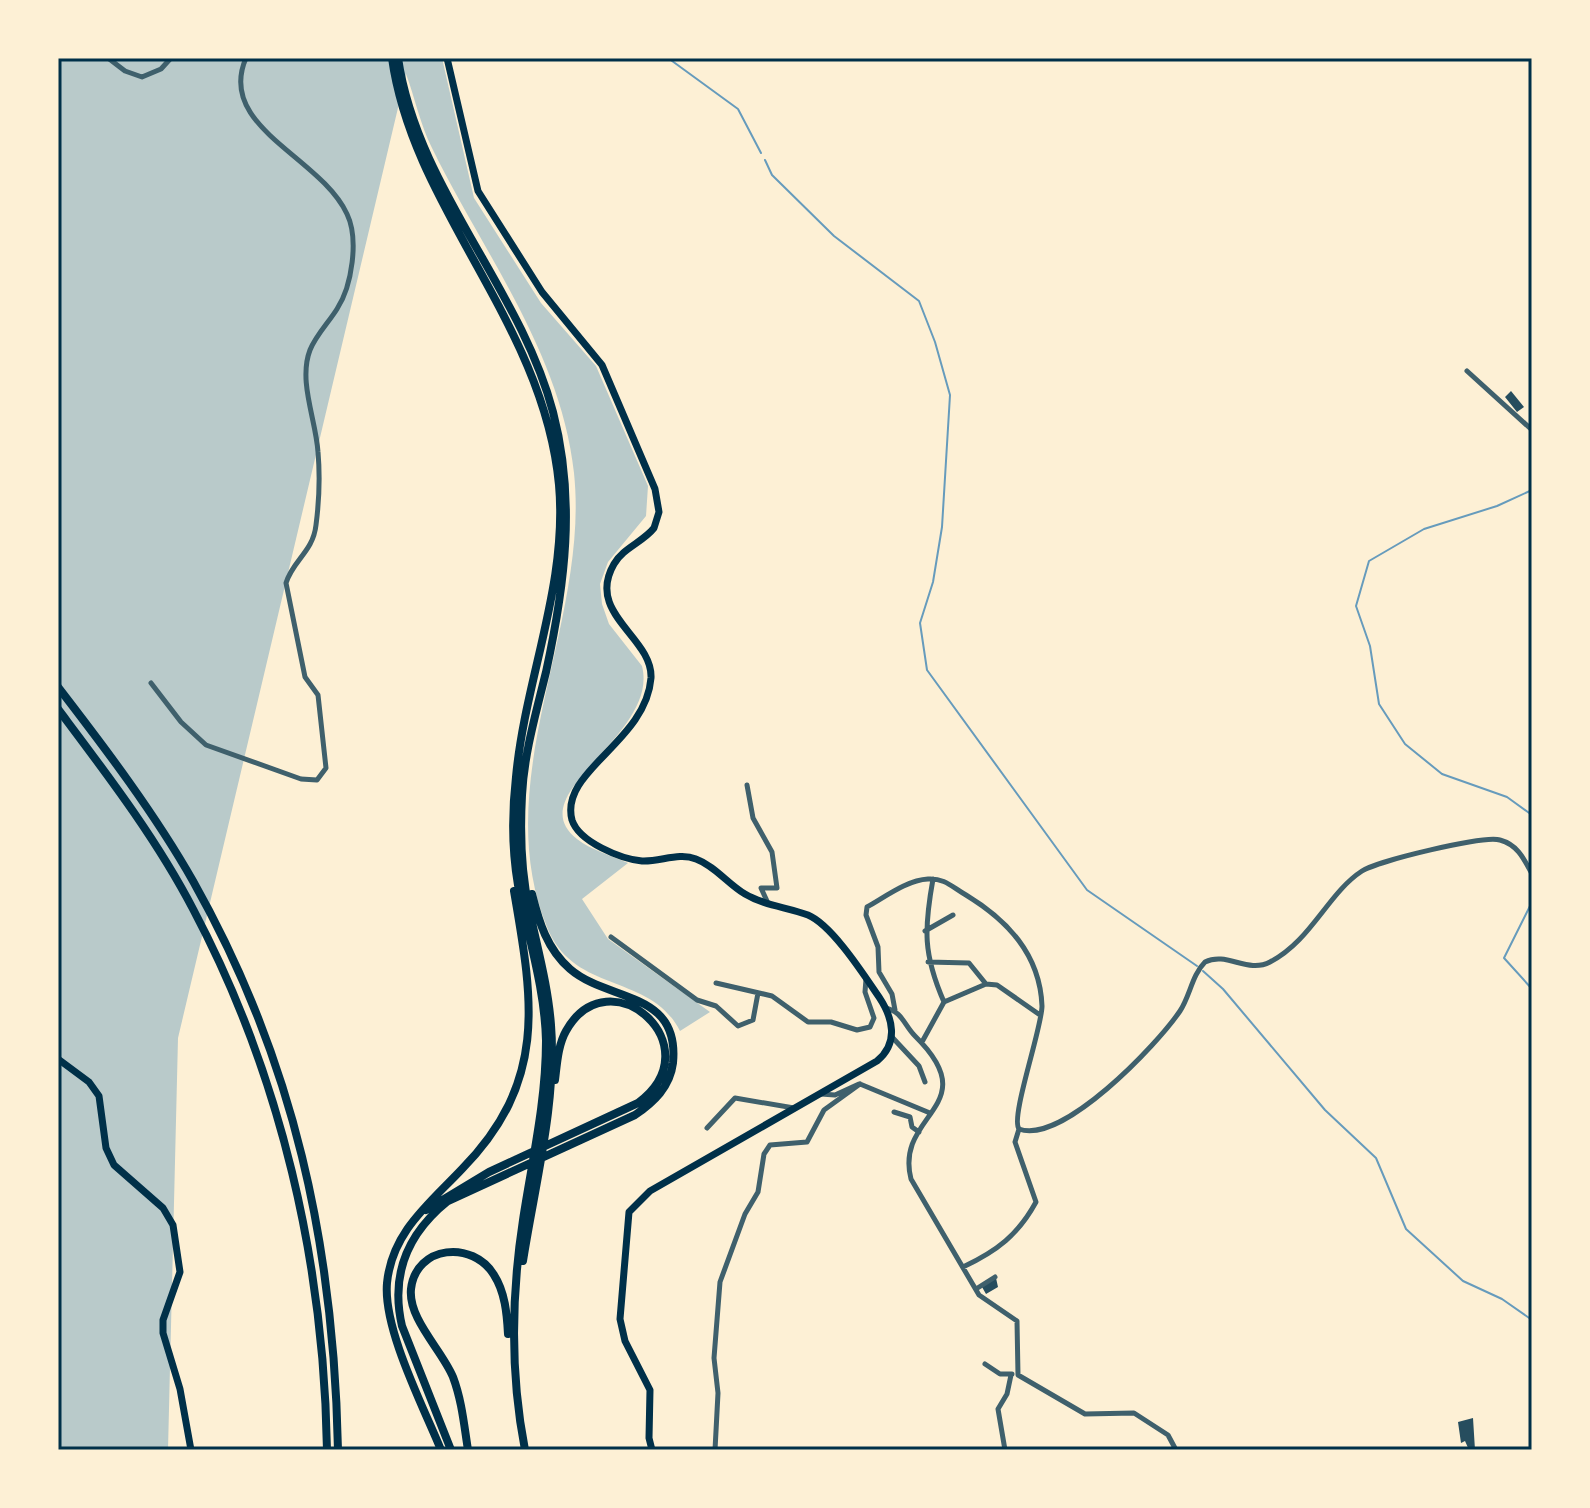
<svg xmlns="http://www.w3.org/2000/svg" width="1590" height="1508" viewBox="0 0 1590 1508" font-family="Overpass,sans-serif">
<style>
.green{fill:#b9caca}
.lines{fill:none;stroke-linecap:round;stroke-linejoin:round}
.stream{stroke:#669bbc;stroke-width:2}
.building{fill:#264d5e}
.minor{stroke:#3f606c;stroke-width:5}
.primary{stroke:#003049;stroke-width:7}
.trunk{stroke:#003049;stroke-width:8}
.motorway{stroke:#003049;stroke-width:8}
.neatline{fill:none;stroke:#003049;stroke-width:3}
</style>
<rect width="100%" height="100%" fill="#fdf0d5"/>
<path class="green" d="M58 58H442L474 198 541 303 596 366 648 486 646 516 608 562 600 584 602 604 609 624 642 666C660 736 518 793 577 839 591 850 612 856 628 863L582 899 608 939 710 1012 680 1031C650 972 574 995 547 927 487 779 590 625 574 473 561 353 484 254 432 148 420 124 415 98 406 74L178 1038 168 1450H58Z"/>
<g class="lines">
<path class="stream" d="M668 58 738 109 761 153
M765 160 772 175 834 236 919 301 935 342 950 395 942 527 933 582 920 623 927 670 1087 890 1197 966
M1532 490 1497 506 1424 529 1369 561 1356 606 1370 646 1379 704 1405 744 1442 774 1507 797 1532 815
M1532 902 1504 958 1532 989
M1203 971 1223 989 1325 1110 1376 1158 1406 1229 1463 1281 1502 1299 1532 1320"/>
</g>
<path class="building" d="M1511 391 1524 407 1517 412 1505 397Z
M996 1278 998 1287 986 1294 982 1287Z
M1473 1418 1475 1450H1469L1465 1441 1461 1443 1458 1422Z"/>
<g class="lines">
<path class="minor" d="M108 58 125 71 142 77 161 69 171 58
M1467 371 1532 430
M151 683 181 722 206 745 301 779 317 780 326 768 318 695 305 677 286 583C293 560 313 552 316 525 319 502 320 475 318 452 316 420 298 381 310 350 316 335 329 322 337 309 352 286 359 239 347 214 320 156 216 127 246 58
M747 785 753 818 772 852 777 888H761L767 901
M933 879C924 929 923 954 944 1002
M925 931 953 915
M611 937 697 1000 716 1006 738 1026 753 1020 758 993
M928 962 969 963 986 984
M716 983 772 996 808 1022H831L857 1030 870 1027 874 1018 865 992 866 979
M885 1008C902 1011 904 1025 915 1036 987 1107 894 1113 911 1179L979 1295 1017 1321 1018 1375 1085 1414 1134 1413 1168 1435 1176 1450
M895 1010 892 994 879 972 878 947 866 915 867 907C885 897 907 880 928 879 945 878 952 887 966 895 1007 920 1040 954 1042 1006 1042 1028 1010 1118 1019 1129 1062 1145 1157 1045 1180 1011 1190 996 1192 975 1205 962 1227 951 1247 974 1270 962 1311 941 1328 893 1362 871 1377 861 1484 835 1500 840 1518 845 1524 859 1532 874
M892 1037 919 1066 925 1082
M922 1042 944 1002 986 984 997 985 1040 1015
M860 1084 930 1113
M821 1094 835 1095 859 1084
M894 1112 910 1117 912 1127 919 1132
M707 1128 735 1098 794 1108
M963 1267C997 1251 1018 1235 1036 1202L1015 1142 1019 1129
M976 1289 995 1277
M985 1364 1000 1374H1012
M715 1450 718 1393 714 1358 720 1282 745 1214 758 1192 764 1154 770 1145 807 1142 824 1110 860 1084
M1005 1450 998 1409 1007 1394 1011 1375"/>
<path class="primary" d="M447 58 478 191 542 292 602 365 655 489 659 512 654 528C643 542 623 548 614 564 585 614 653 637 651 678 646 742 559 771 572 820 579 842 621 859 642 861 660 862 679 852 696 859 715 866 728 884 745 894 765 906 787 907 808 915 832 925 864 975 879 997 893 1018 899 1043 877 1061L650 1191 629 1212 620 1319 625 1341 650 1390 649 1438 652 1450
M58 1059 89 1082 99 1096 106 1148 114 1165 163 1208 173 1225 180 1272 163 1320V1333L180 1389 191 1450"/>
<path class="trunk" d="M392 58C413 210 544 322 559 485 568 585 525 679 516 777 512 812 512 850 518 885 528 936 545 989 546 1041 546 1102 532 1161 523 1220 511 1298 510 1373 525 1450
M398 58C417 188 520 287 553 412 576 500 565 585 546 672 536 713 524 754 522 795 520 832 521 872 529 908 537 947 548 985 551 1025 557 1102 535 1184 523 1261
M426 1210 489 1172 638 1103C715 1046 609 954 566 1031 558 1045 557 1064 555 1080
M441 1450C423 1406 383 1329 387 1283 392 1232 429 1204 462 1169 548 1081 533 1001 514 891
M451 1450 402 1326C390 1274 408 1233 448 1201L635 1115C654 1102 670 1087 673 1063 680 990 608 1002 570 969 547 949 539 922 532 894
M468 1450C464 1425 462 1401 453 1377 442 1350 408 1319 411 1289 416 1245 473 1240 494 1275 505 1292 507 1314 508 1334"/>
<path class="motorway" d="M58 687C105 748 155 814 193 881 294 1060 334 1246 338 1450
M58 709C106 773 156 838 193 909 281 1075 324 1263 327 1450"/>
</g>
<rect width="1590" height="1508" fill="none" stroke="#fdf0d5" stroke-width="120"/>
<rect x="60" y="60" width="1470" height="1388" class="neatline"/>
</svg>
